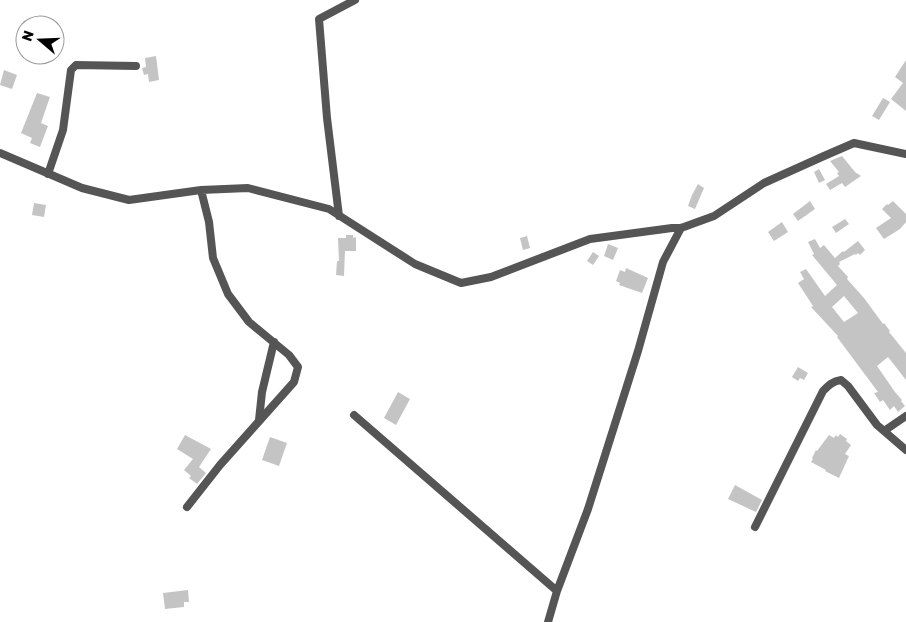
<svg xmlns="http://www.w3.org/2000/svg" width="906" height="622" viewBox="0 0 906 622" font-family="Rubik,sans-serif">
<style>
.building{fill:#c4c4c4;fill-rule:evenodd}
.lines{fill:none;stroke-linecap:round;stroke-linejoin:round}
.minor{stroke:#555;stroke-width:8}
</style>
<rect width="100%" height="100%" fill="#fff"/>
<path class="building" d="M156 56 159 80 149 82 148 74 144 75 142 68 146 67 145 58Z
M906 60V111L891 99 903 83 895 77Z
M4 70 17 75 12 89 0 85Z
M37 93 50 97 41 123 48 126 40 147 30 143 32 138 21 133Z
M883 98 890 102 879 120 872 116Z
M842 156 855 172 861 176 845 187 842 183 830 190 826 184 839 176 837 173 839 172 830 161Z
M819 169 825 180 819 183 814 172Z
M698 184 704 188 695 209 688 206 692 195Z
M810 201 815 209 798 221 793 214Z
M893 201 906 214V222L900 229 884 239 876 228 891 218 882 209 887 204 888 205Z
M34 203 46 205 44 217 32 215Z
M845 219 849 224 836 233 832 227Z
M782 222 788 232 774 241 768 232Z
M346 235H353V238L356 237V251H345L344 276 336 275 337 261H339L338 238H346Z
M527 236 530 248 523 250 520 238Z
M815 239 820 248 824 245 835 258 843 251 844 252 858 241 865 250 860 255 858 253 856 255 855 254 839 262 840 264 838 266 848 277 847 279 864 298 883 324 884 323 890 331 889 332 906 353V380L888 357 877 366 895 392 902 400 901 401 905 406 898 412 894 406 890 410 883 400 880 402 874 393 878 392 837 337 838 336 811 307 813 306 798 283 804 279 800 272 806 269 825 296 837 285 812 255 814 254 808 242ZM844 296 858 313 844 322 832 307Z
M608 244 618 248 613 260 604 256Z
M593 252 599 256 593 265 587 261Z
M626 268 648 278 642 293 619 285 620 283 616 281 620 270 625 272Z
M798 367 808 373 804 380 800 378 798 381 792 377Z
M398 392 410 399 396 425 384 418Z
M840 434 847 439 846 441 851 445 845 454 849 456 839 478 825 471 826 470 811 462 813 459 812 458 816 450 817 451 829 435 834 438 836 435 838 437Z
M185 435 211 449 199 467 206 473 197 484 189 478 191 476 184 470 193 459 177 449Z
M270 437 287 443 279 466 262 460Z
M735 485 762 500 756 512 728 499Z
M188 590 189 602H184V607L165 609 163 593Z"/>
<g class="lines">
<path class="minor" d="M0 153 82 188 129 200 201 190 248 188 329 209 415 264 461 283 491 277 590 239 672 228H681L714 216 764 183 824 156 854 143 906 154
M48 174 63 130 71 70 76 65 136 66
M339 216 327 118 319 19 355 0
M354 415 557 591
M259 420 262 392 274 342
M884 431 906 416
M187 507 220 465 294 382 298 367 289 355 249 322 228 294 213 258 209 222 201 190
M755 527 823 391C829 385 833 381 841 380L848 386 877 425 906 450
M548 622 557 591 588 509 638 351 663 262 681 228"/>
</g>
<g transform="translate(40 40) rotate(289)"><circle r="24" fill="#ffffff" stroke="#999999"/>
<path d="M0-4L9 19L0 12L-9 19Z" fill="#000000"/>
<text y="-8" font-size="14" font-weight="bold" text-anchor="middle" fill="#000000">N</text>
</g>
</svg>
